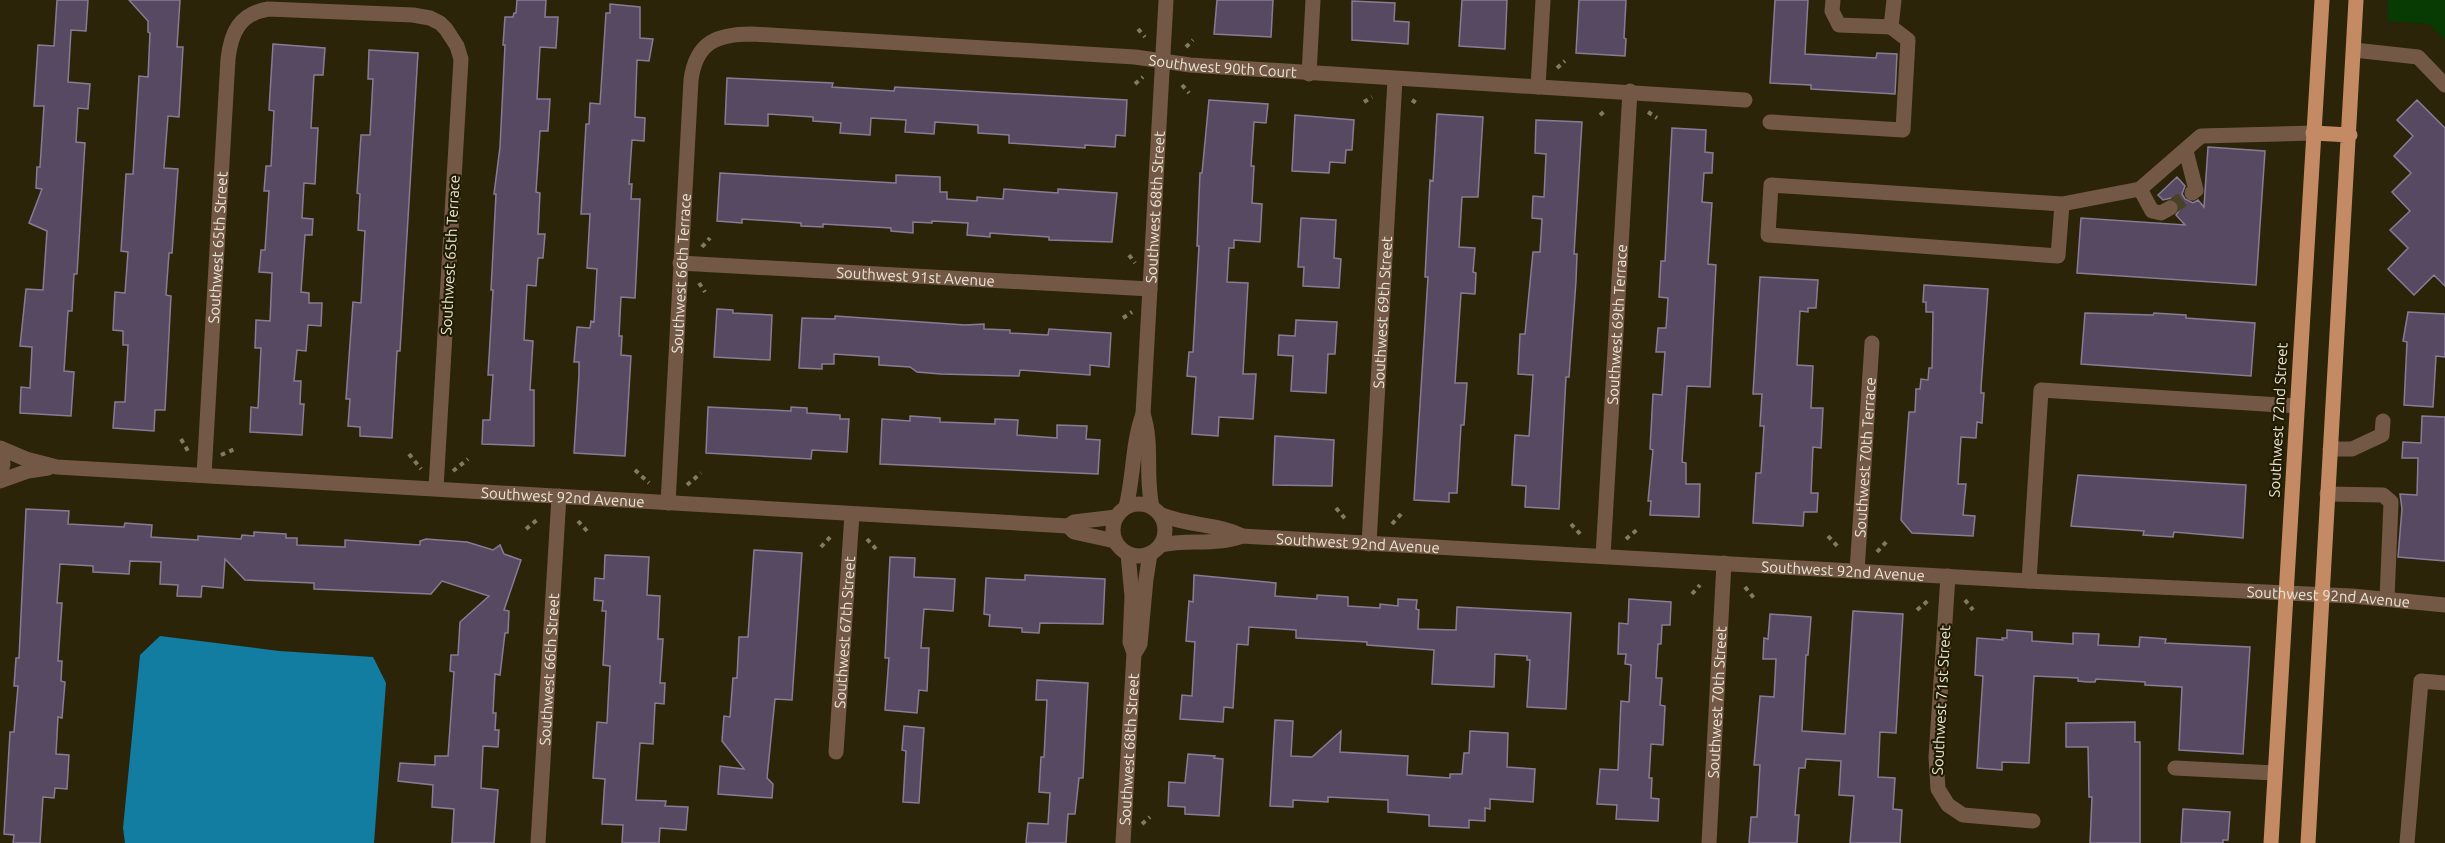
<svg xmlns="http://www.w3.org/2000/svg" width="2445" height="843" viewBox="0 0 2445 843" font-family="Ubuntu,sans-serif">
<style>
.green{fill:#083a03}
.water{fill:#137da1}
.building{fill:#574961;stroke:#8a7b95;stroke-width:1.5}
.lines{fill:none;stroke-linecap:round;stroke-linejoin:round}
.minor-tunnel{stroke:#484128;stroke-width:15;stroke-dasharray:15 8;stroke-linecap:butt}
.path{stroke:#817b65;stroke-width:4;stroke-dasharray:4.5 4.5;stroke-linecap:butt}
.minor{stroke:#745846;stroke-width:15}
.major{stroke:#c48a64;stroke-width:15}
.labels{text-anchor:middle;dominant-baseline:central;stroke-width:4.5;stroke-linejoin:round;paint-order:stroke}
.street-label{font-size:15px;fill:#e9e5d5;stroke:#211b01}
</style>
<rect width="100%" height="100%" fill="#2b2409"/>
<path class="green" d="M2388 0H2445V40L2429 24 2387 21Z"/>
<path class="water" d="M160 636 279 651 373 657 386 683 374 843H125L123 828 140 655Z"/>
<path class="building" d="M57 0H88L86 31 71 30 68 82 90 84 88 109 78 108 76 142 85 143 77 274H74L72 311H68L64 371 74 372 71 416 20 413 21 387 30 388 32 347 20 346 26 289 43 290 47 231 29 223 42 189 36 188 37 167H40L44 106H34L38 45 54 46Z
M129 0H180L177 47H183L179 117 168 116 164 168 178 169 172 253H169L166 295 171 296 165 410H155L154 431 113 428 115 402H125L128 345H123V331L113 330 115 292 125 293 128 252 121 251 126 174H133L139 76 148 77 150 33 148 32V21Z
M517 0H546L545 17H558L556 48 540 47 537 99H550L548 131H540L536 192 540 193 538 234H545L543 258H538L536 286 527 285 524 340 533 341 530 390H534V446L482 444 483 420H490L493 375H488L493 290H491L496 194H494L500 147 505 45H503L505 17H513L514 13H516Z
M1217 0H1273L1271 37 1214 34Z
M1462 0H1507L1505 49 1459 46Z
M1579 0H1626L1624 38 1626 39 1625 56 1576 53Z
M1775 0H1808L1805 54 1876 58 1877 53 1897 54 1895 94 1811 89V85L1770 83Z
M1352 1 1395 3 1394 21 1409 22 1408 44 1352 40Z
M610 4 640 7V38L653 39 649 61 637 60 635 117 645 118 644 141 632 140 629 184H632L631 199H640L635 298 621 297 619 336H622L621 355 631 356 625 456 574 453 579 375V362H574L577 327 590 328 591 321 594 322 597 269 587 268 590 214H581L586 124H589L590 103 600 104 606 13H610Z
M273 44 325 48 323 75H314L311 128H318L315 184 304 183 302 218 313 219 312 235H305L301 292 309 293V303H322L321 326 308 325 306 351 297 350 294 381H301L300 404H304L302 435 250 432 251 407 258 408 261 348H255L256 320 270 321 272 273 259 272 261 250H265L269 191H264L266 166H271L274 111 269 110Z
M369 50 418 53 400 351H397L392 438 360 436V427L348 426 350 399H346L353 302 361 303 365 231 358 230 360 194 357 193 361 135H370L373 79H368Z
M727 78 833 83 832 87 894 91 895 87 1127 100 1125 136 1116 135 1115 147 1085 145V148L1009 143V135L978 133V125L935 122 934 134 905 132 906 120 871 118 870 135 840 133 841 123 813 121V117L768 114V126L725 124Z
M1209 100 1268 104 1266 123 1254 122 1251 166H1254L1252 203 1262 204 1260 242 1234 240V248H1229L1227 282 1248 283 1243 374H1256L1253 419 1219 417 1218 436 1192 434 1196 377 1187 376 1189 352H1193L1199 246H1197L1200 173H1202Z
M2417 100 2445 128V286L2434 275 2414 295 2388 269 2408 248 2390 230 2410 211 2392 192 2411 173 2394 156 2413 136 2397 120Z
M1437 114 1483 117 1478 197H1462L1459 247 1475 248 1473 272 1476 273 1475 294 1461 293 1455 383H1467L1464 425H1461L1457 493H1449V502L1414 500 1428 277H1425L1426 257 1430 180 1433 181Z
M1295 115 1354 120 1352 150H1346L1345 163 1330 162 1329 173 1292 171Z
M1536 120 1582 122 1574 254H1577L1576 281 1569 377H1566L1559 509 1525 507 1526 486 1512 485 1515 435 1529 436 1533 375 1518 374 1520 334H1525L1533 252H1540L1542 219 1532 218 1533 196 1544 197 1546 154 1535 153Z
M1672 128 1706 130 1705 152 1713 153 1712 173H1704L1702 202 1712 203 1708 264 1716 265 1710 387 1687 386 1682 462 1686 463V484H1700L1699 517 1650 515 1651 501H1648L1653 450 1650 449 1653 394 1662 395 1665 352H1656L1658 328H1666L1668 298 1659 297 1661 261H1665Z
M2208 147 2265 151 2256 285 2077 273 2081 218 2185 225 2176 215 2180 209 2178 203 2171 198 2163 200 2158 195 2177 177 2185 186 2182 194 2185 199 2193 203 2198 200 2204 207Z
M720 173 896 183V175L940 177V192H947V199L977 201V197L1003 199 1004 189 1058 193V189L1117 193 1112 242 1049 240V237L990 233V237L967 235 968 223 932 221V223L913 222V233L891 231V228L823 224V227L801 226V223L742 219V223L717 221Z
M1301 218 1336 220 1334 258 1341 259 1339 288 1303 286 1304 267H1298Z
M1760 277 1818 280 1816 308H1808V312L1800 311 1797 365 1813 366 1811 408H1823L1821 448 1813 447 1811 493H1818L1817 512H1804L1803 526 1753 523 1756 473H1761L1764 426H1760L1762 394H1753Z
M1924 285 1988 289 1981 388V393H1984L1982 423 1977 422 1976 438 1961 437 1958 484H1966L1963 515 1975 516 1973 536 1912 533 1901 520 1909 412H1915L1916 389H1920L1921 379 1928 380 1929 368H1932L1933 312H1926V302H1923Z
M717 309 733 310V313L772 315 770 360 714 357Z
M2408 312 2445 314V357L2436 356 2433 407 2404 405 2407 342 2403 341Z
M2085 313 2153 315 2154 313 2186 315V318L2255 323 2251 376 2081 364Z
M835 316 965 325 984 324V329L1010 330V333L1048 335 1049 329 1111 333 1109 367 1090 365V375L1020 370 1019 376 941 374 917 372 910 367 879 365V357L834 354V364H822V369L799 368 802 318 835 319Z
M1296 320 1337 322 1335 354H1328L1326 393 1291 391 1293 356 1278 355 1279 335 1295 336Z
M708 407 791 411V407L807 408V413L840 415V419H849L847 452 812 450 811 459 706 453Z
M910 416 940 418V422L995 424V419L1018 420 1017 435 1057 438V425L1087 426 1086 439 1100 440 1098 474 880 464 882 419 910 421Z
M2422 416 2445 417V561L2398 557 2402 509 2400 494 2417 495 2418 458H2402L2403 442 2421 443Z
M1275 436 1334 440 1332 486 1273 485Z
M2078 475 2246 485 2243 538 2174 532 2173 537 2143 535 2144 531 2071 526Z
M26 509 69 511 68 524 124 527 125 523 152 525 151 537 198 540V536L241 539 242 535 254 536V532L286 534V538H297V545L345 547V540L420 545V541L426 539 467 542 493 550 500 545 504 554 521 560 504 610 509 611 508 633H505L500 675 495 674 493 713H496L495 730H499L498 747 483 746 481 788 498 790 494 843H452L454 809 432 807 433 785 398 781 400 763 435 765V756H448L454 672 450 671 451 655H458L460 622 489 596 442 581 431 594 314 589V583L245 580 225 559 223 588 202 586 201 597 177 596 178 585 160 584 161 562 130 561 129 574 93 572V566L60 564 57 603H62L58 661H62L61 681 65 682 62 718 58 717 56 754 69 755 67 789 55 788 54 798 43 797 40 843H13L14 835 4 834 10 732H14L18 686H14L16 658H19Z
M754 550 802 553 792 700 775 699 767 778 773 784 772 798 718 794 720 766 744 769 722 741 724 716 730 717 733 678H737L739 637H748Z
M605 555 649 557 647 595 660 596 658 639H663L660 683H665L664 704 655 703 653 744 640 743 636 800 666 801 665 806 688 807 686 830 660 828 659 843H622L623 825 602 824 605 779 593 778 597 722 607 723 610 666 603 665 606 611H602L603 601 594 600 595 578 604 579Z
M890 557 915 558 914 577 955 579 953 611 924 609 921 648H929L927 691 919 690 917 713 885 710 889 658H885Z
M1025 575 1105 579 1103 624 1040 623 1039 633 1022 632V628L989 626 990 615 984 614 986 578 1025 580Z
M1194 575 1276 583 1275 596 1317 599V595L1348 597V606L1380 608V604L1398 606V599L1417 600 1416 609 1419 610 1418 629 1456 630 1457 607 1571 613 1566 709 1527 707 1530 660H1527V656L1495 654 1494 687 1432 684 1434 650 1367 645V642L1296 638V630L1249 627 1248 645 1237 644 1233 708 1224 707 1223 722 1180 719 1182 695 1192 696 1195 642 1186 641 1189 601 1193 602Z
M1629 599 1671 602 1670 625H1662L1661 644H1658L1656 678H1662L1660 705 1665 706 1663 745 1651 744 1649 778H1652L1651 798 1659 799 1658 821 1616 819 1617 805 1597 804 1600 769 1618 770 1621 701 1629 702 1631 665 1625 664 1626 654H1618L1619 623 1628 624Z
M1853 611 1903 614 1896 733 1880 732 1878 777 1895 778 1893 809 1902 810 1900 843H1850L1854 796 1839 795 1841 761 1806 759 1805 768H1799L1795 815H1799L1797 843H1749L1751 817H1757L1760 765H1754L1760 696 1774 697 1776 659H1763L1764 638 1768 639 1770 614 1811 617 1808 655H1806L1802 731 1845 734Z
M2007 630 2032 632V641L2073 644V633L2099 634 2098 645 2139 647 2140 637 2166 639 2165 643 2250 647 2243 754 2179 750 2182 687 2145 685V682L2096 679 2095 682H2087L2078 681V678L2034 676 2029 763 2002 762V770L1977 768 1983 676 1975 675 1977 638 2003 640 2002 638H2007Z
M1037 680 1088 683 1083 778H1079L1075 814H1068L1066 843H1026L1028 823 1048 824 1050 793 1039 792 1041 757H1044L1047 700H1036Z
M1275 720 1293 721 1291 756 1312 757 1341 731 1340 752 1408 756 1407 775 1450 778V774H1462L1464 753H1469L1470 731 1508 733 1507 767 1535 769 1533 802 1490 799V809L1485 808V821L1469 820V828L1429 826V815L1388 812V800L1328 797V802L1293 800V807L1270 806Z
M2135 722V742H2140V843H2090L2092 797H2089L2088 747H2066V723Z
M904 726 924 728 919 803 903 802 906 751 902 750Z
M1188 754 1215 756 1214 758 1223 759 1219 816 1185 814V807L1168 806 1169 782 1185 783Z
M2183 809 2230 812 2228 840H2223V843H2181Z"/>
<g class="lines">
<path class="minor-tunnel" d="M2170 208 2192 193"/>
<path class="path" d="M1138 29 1145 37
M1186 47 1193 40
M1557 68 1565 61
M1135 84 1143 77
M1182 85 1189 93
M1412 100 1419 105
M1364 102 1372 97
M1648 112 1657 118
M1600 115 1606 110
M702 247 710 238
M1129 255 1135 263
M699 283 705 292
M1123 318 1132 312
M181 439 188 451
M409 454 421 469
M221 455 237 448
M635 470 649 483
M453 471 468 459
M687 485 701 473
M1336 508 1347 521
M578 521 587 531
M1392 524 1402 513
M1571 524 1582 536
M526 529 538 519
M1828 536 1840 549
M867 539 876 549
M1626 539 1639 528
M821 547 832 535
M1877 552 1889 539
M1745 587 1754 598
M1692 594 1700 585
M1965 600 1973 610
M1917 610 1930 599
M1142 824 1150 817"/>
<g class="minor">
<path d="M1833 0 1832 11 1839 25 1891 27"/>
<path d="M2354 50 2418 57 2445 85"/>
<path d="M1309 74 1313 0"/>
<path d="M1538 87 1543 0"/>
<path d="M1770 122 1903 130 1908 40 1891 27 1894 0"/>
<path d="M2186 151 2196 190 2192 193"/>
<path d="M2140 189 2152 211 2161 213 2170 208"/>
<path d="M2062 204 1771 185 1768 235 2058 256 2062 204 2140 189 2201 136 2313 133"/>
<path id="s1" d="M680 263 1150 289"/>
<path d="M1143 414C1153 443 1145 476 1152 507"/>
<path id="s2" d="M0 448 26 459 57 467 1068 526 1074 522 1116 517"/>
<path d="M2330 449H2352L2382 435 2383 421"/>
<path d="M0 451 3 464 0 476"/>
<path id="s3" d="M204 475 228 59C231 33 239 14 268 9L413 15 430 18 440 23 446 29 457 46 461 59 436 488"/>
<path d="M0 481 28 471 48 468"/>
<path d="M2327 494 2383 495 2391 502 2387 599"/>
<path id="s4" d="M668 503 691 80C696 42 717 34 752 34L1135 57 1190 65 1745 100"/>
<circle cx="1139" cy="530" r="26"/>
<path id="s5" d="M1126 507C1134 476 1132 444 1143 414L1166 0"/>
<path d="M1162 515C1188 526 1217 523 1242 536"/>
<path d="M1068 526 1074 532 1115 541"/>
<path id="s6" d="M1369 544 1395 79"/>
<path id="s7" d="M1161 545C1188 539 1216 546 1242 536L2029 581 2352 596 2445 605"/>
<path id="s8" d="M1603 556 1630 91"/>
<path id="s9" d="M1857 571 1872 343"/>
<path d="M1948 576 1936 757 1938 789 1948 805 1963 815 2033 821"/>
<path d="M2029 581 2041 390 2297 406"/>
<path d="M1136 651 1140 644 1146 579 1150 554"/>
<path id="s10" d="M836 752 852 514"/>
<path d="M2175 768 2275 773"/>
<path id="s11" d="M538 843 559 496"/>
<path id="s12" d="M1123 843 1134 653 1130 642 1132 596 1128 554"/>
<path id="s13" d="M1709 843 1724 563"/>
<path d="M2407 843 2421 681 2445 683"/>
</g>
<path class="major" d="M2313 133 2350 135
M2271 843 2322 0
M2308 843 2356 0"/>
</g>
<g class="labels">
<g class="street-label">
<text stroke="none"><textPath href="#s4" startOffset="982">Southwest 90th Court</textPath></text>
<text stroke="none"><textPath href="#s5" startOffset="302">Southwest 68th Street</textPath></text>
<text stroke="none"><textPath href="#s3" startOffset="228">Southwest 65th Street</textPath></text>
<text transform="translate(450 255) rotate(-87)">Southwest 65th Terrace</text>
<text stroke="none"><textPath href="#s4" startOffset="230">Southwest 66th Terrace</textPath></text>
<text stroke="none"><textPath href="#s1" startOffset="236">Southwest 91st Avenue</textPath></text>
<text stroke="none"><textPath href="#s6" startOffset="232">Southwest 69th Street</textPath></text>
<text stroke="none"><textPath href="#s8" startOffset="232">Southwest 69th Terrace</textPath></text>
<text transform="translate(2278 420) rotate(-87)">Southwest 72nd Street</text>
<text stroke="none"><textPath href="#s9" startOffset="114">Southwest 70th Terrace</textPath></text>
<text stroke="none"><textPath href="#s2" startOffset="567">Southwest 92nd Avenue</textPath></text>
<text stroke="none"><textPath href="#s7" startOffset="198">Southwest 92nd Avenue</textPath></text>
<text stroke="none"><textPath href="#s7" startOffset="684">Southwest 92nd Avenue</textPath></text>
<text stroke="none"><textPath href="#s7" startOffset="1170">Southwest 92nd Avenue</textPath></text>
<text stroke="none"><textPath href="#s10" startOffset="120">Southwest 67th Street</textPath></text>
<text stroke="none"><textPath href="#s11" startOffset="174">Southwest 66th Street</textPath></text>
<text transform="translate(1941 700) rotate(-87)">Southwest 71st Street</text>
<text stroke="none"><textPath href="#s13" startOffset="141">Southwest 70th Street</textPath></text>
<text stroke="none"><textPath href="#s12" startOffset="94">Southwest 68th Street</textPath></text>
</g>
</g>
</svg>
